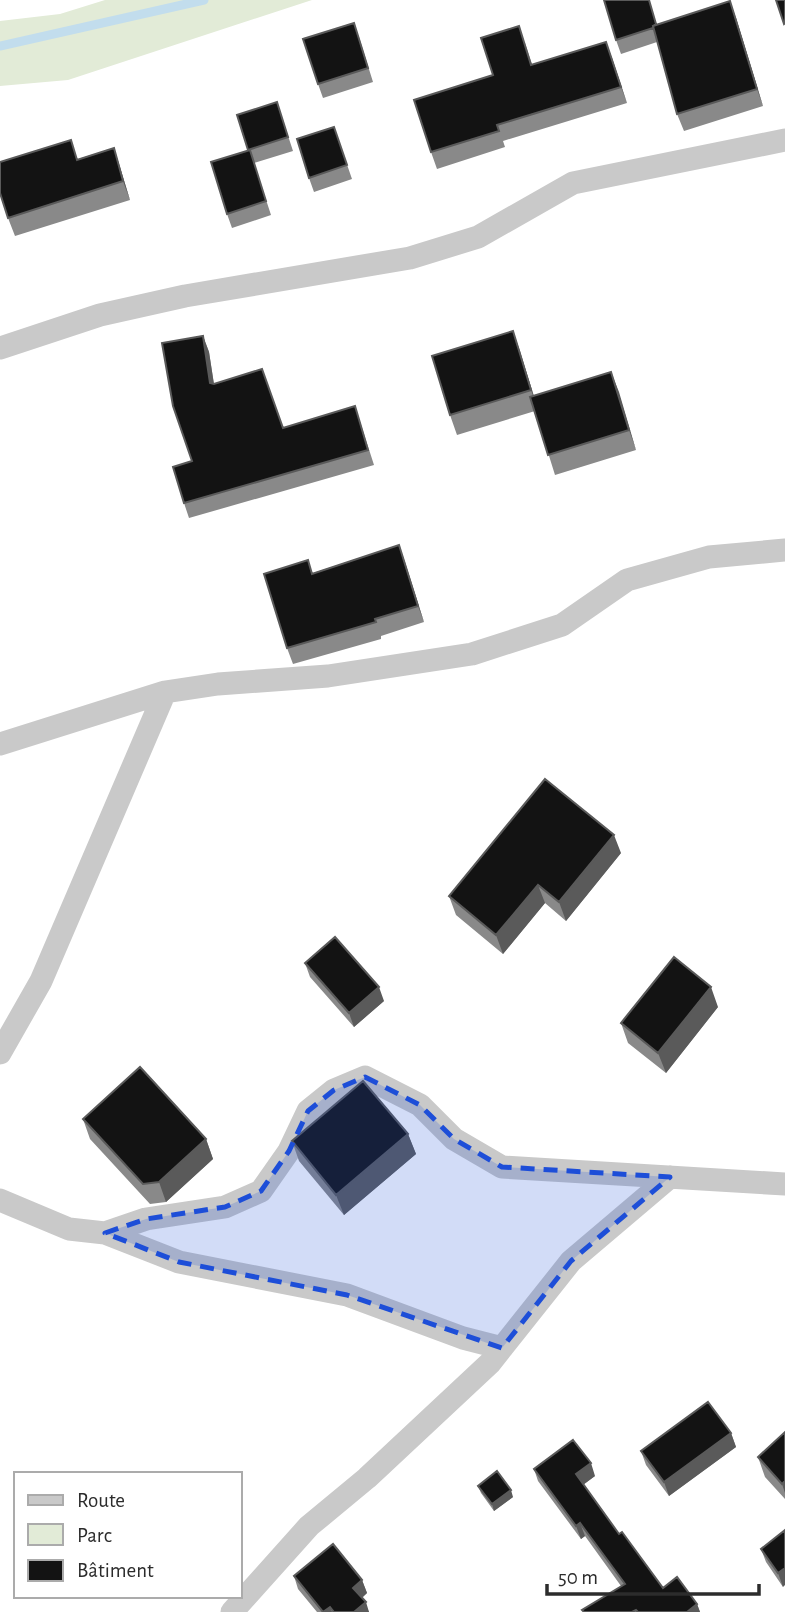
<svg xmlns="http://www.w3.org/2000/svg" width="785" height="1612" viewBox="0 0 785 1612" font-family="'Alegreya Sans',sans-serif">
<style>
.green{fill:#e2ebd7}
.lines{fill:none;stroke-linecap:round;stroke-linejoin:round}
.stream{stroke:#c2dded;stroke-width:9}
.street{stroke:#c9c9c9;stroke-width:23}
.wall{fill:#898989}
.shaded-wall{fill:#5a5a5a}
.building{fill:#131313;stroke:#5a5a5a;stroke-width:2}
.marked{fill:#1d4ed8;fill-opacity:0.2;stroke:#1d4ed8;stroke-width:5;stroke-dasharray:14 9;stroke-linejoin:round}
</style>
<rect width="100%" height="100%" fill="#fff"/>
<path class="green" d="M105 0H312L68 80 0 86V21L60 14Z"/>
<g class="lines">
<path class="stream" d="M0 46 204 0"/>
<path class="street" d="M0 348 100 315 185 296 410 258 478 237 573 183 785 140
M0 744 165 692 218 684 328 676 472 654 562 625 627 580 709 557 785 550
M0 1053 41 981 165 692
M0 1200 69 1229 105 1233 146 1219 225 1207 261 1191 289 1151 308 1111 334 1090 365 1077 420 1105 454 1139 502 1167 785 1184
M105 1233 179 1262 347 1295 463 1338 502 1348
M232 1612 309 1526 367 1478 490 1363 571 1261 670 1177"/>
</g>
<path class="wall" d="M736 18 763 106 684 131 677 114 657 42 621 54 616 40 657 24Z
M359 37 373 82 323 98 318 84Z
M525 43 532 64 612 58 627 103 503 141 505 147 437 169 431 152 493 75Z
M277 102 293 151 254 163 271 215 232 228 227 214 248 150Z
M334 127 352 179 314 192 309 178Z
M114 148 130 200 15 236 8 218 78 159Z
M513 331 534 396 611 372 636 450 555 475 535 411 457 435 450 415Z
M203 336 209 352 214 384 283 428 355 406 374 465 189 518 184 503 192 461Z
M399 545 424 622 381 636V639L293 664 287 648 313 573Z
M621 853 566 921 545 903 503 954 456 915 449 896Z
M305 963 384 1001 354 1027 310 977Z
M718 1007 666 1073 628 1043 621 1023Z
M83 1119 206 1139 213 1159 166 1202 150 1204 90 1139Z
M408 1134 416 1154 344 1215 299 1161 292 1141Z
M785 1432V1499L765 1477 758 1457Z
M731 1433 736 1447 669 1496 646 1465 641 1451Z
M534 1469 595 1476 583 1485 619 1534 663 1588 697 1604 700 1612H583L621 1586 585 1536 581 1539 538 1481Z
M478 1486 513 1497 494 1511 481 1493Z
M785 1530 783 1587 766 1562 761 1549Z
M294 1576 362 1580 367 1593 362 1598 369 1612H317L298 1589Z"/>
<path class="shaded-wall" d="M730 1 736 18 763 106 757 89Z
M606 42 612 58 627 103 621 87Z
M114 148 120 167 130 200 123 181Z
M513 331 520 351 538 410 531 390Z
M203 336 209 352 216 398 210 383Z
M611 372 619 392 636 450 629 430Z
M399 545 405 562 424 622 418 606Z
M614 835 621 853 566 921 559 902Z
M538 885 545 903 503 954 496 935Z
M379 987 384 1001 354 1027 349 1013Z
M711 987 718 1007 666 1073 658 1053Z
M408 1134 416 1154 344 1215 336 1195Z
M206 1139 213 1159 166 1202 159 1182Z
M731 1433 736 1447 669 1496 664 1482Z
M591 1463 595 1476 580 1487 576 1474Z
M785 1481V1493L782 1484Z
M511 1490 513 1497 494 1511 492 1504Z
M580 1523 585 1536 581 1539 576 1526Z
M785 1568V1585L783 1587 778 1573Z
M362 1580 367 1593 358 1601 353 1588Z
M366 1602 369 1612H354Z
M697 1604 700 1612H687Z
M330 1607 332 1612H323Z"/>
<path class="building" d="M604 0H649L656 24 653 26V28L616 40Z
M776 0H785V23L784 24Z
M730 1 757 89 677 114 653 26Z
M354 23 368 68 318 84 303 39Z
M519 26 531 65 606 42 621 87 497 125 499 131 431 152 414 100 493 75 481 38Z
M277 102 288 137 248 150 237 115Z
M334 127 347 165 309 178 297 139Z
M71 140 77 160 114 148 123 181 8 218 0 193V162Z
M250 150 266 201 227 214 211 162Z
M513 331 531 390 450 415 432 356Z
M203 336 210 383 214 384 262 369 283 428 355 406 368 450 184 503 173 467 192 461 173 406 162 343Z
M611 372 629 430 548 455 530 397Z
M399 545 418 606 375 619 376 622 287 648 264 574 308 560 312 574Z
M545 779 614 835 559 902 538 885 496 935 449 896Z
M335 937 379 987 349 1013 305 963Z
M674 957 711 987 658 1053 621 1023Z
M140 1067 206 1139 159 1182 143 1184 83 1119Z
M363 1081 408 1134 336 1195 292 1141Z
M708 1402 731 1433 664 1482 641 1451Z
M785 1432V1481L782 1484 758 1457Z
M573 1440 591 1463 576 1474 619 1534 622 1532 663 1588 677 1577 697 1604 687 1612H638L636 1610 632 1612H584L582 1610 625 1584 580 1523 576 1526 534 1469Z
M497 1471 511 1490 492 1504 478 1486Z
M785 1530V1568L778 1573 761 1549Z
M333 1544 362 1580 353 1588 366 1602 354 1612H334L330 1607 323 1612 294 1576Z"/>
<path class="marked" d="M365 1077 420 1105 454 1139 502 1167 670 1177 571 1261 502 1348 347 1295 179 1262 105 1233 146 1219 225 1207 261 1191 289 1151 308 1111 334 1090Z"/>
<rect x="14" y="1472" width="228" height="126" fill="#ffffff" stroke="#ababab" stroke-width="2"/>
<rect x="28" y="1495" width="35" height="10" fill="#c9c9c9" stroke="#ababab" stroke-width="2"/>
<text x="77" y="1507" font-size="21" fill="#2c2c2c">Route</text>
<rect x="28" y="1524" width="35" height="21" fill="#e2ebd7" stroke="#ababab" stroke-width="2"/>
<text x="77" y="1542" font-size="21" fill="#2c2c2c">Parc</text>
<rect x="28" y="1560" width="35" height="21" fill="#131313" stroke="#ababab" stroke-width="2"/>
<text x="77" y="1577" font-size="21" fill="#2c2c2c">Bâtiment</text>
<path d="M547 1584v10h212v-10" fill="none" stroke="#2c2c2c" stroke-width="3.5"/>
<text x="558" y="1584" font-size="21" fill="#2c2c2c" stroke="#ffffff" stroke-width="5" paint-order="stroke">50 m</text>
</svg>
